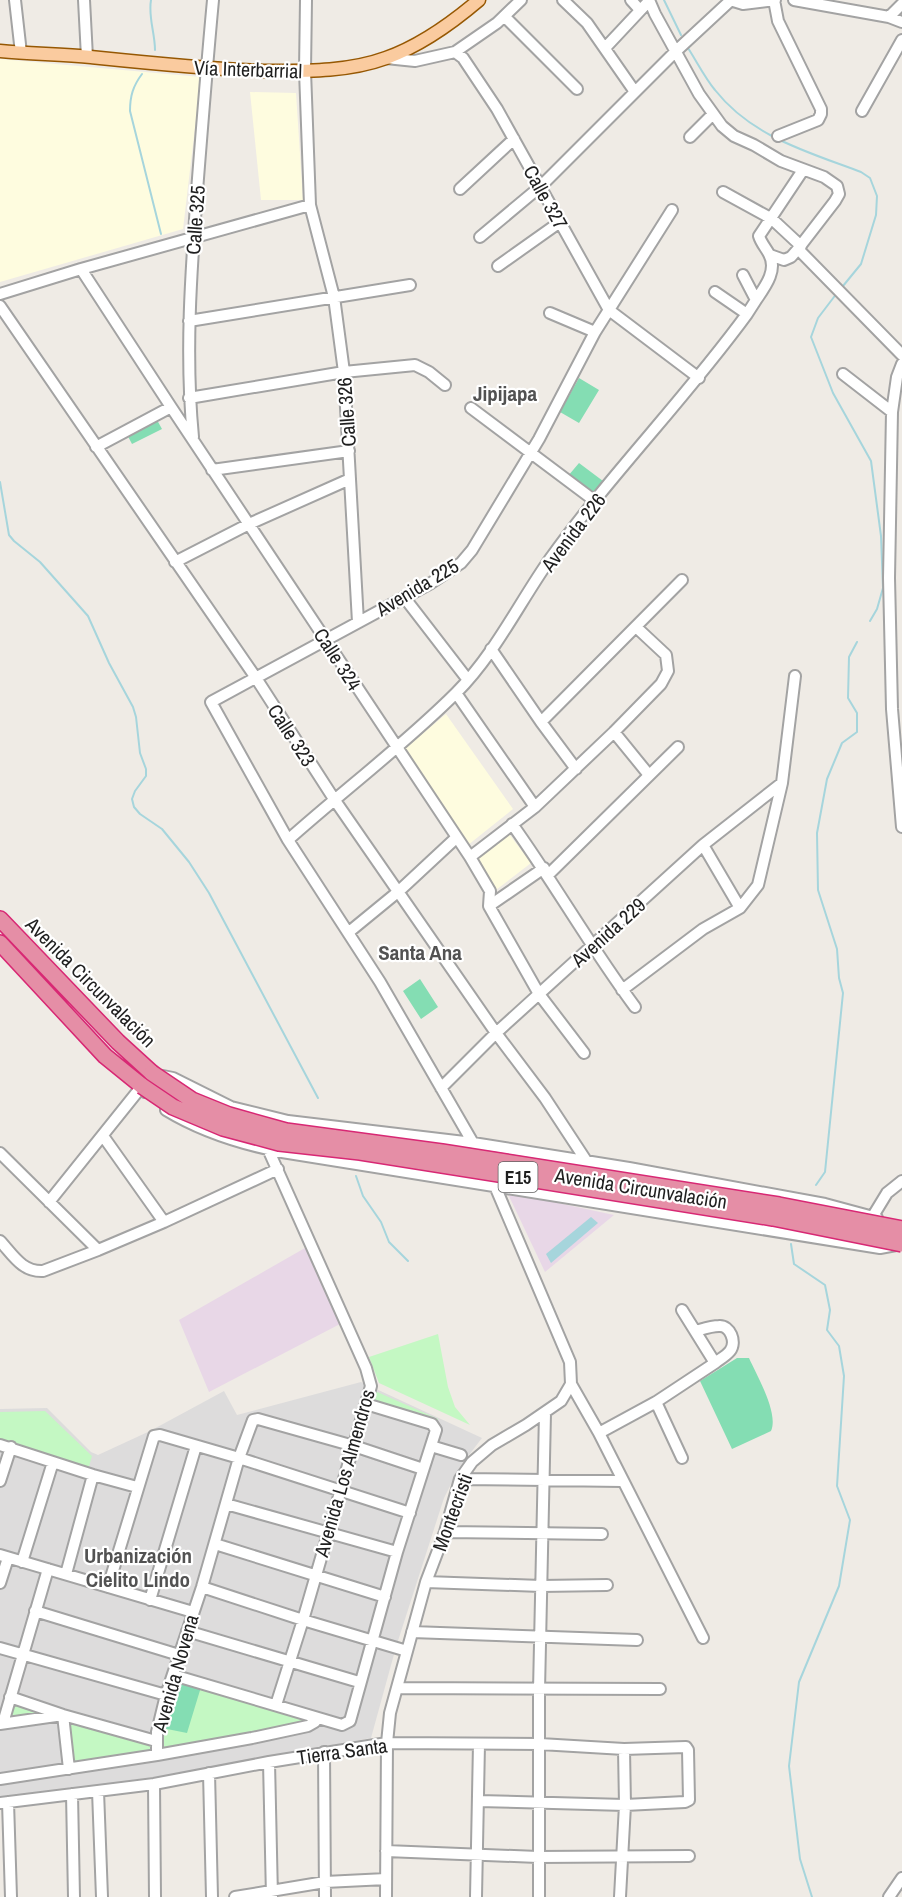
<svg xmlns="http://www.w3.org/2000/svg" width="902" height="1897" viewBox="0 0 902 1897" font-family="'Archivo Narrow',sans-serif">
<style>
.residential{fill:#dddcdc}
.industrial{fill:#e8d7e7}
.education{fill:#fefcdf}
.park{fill:#c4f8c3}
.pitch{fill:#84ddb3}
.water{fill:#a6d5dc}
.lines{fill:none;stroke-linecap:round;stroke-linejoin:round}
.stream{stroke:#a6d5dc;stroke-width:2}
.minor-casing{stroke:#a3a3a3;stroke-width:14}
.major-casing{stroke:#965803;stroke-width:15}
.highway-casing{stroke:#d82874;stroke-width:18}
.minor{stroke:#fff;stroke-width:10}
.major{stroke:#facb9f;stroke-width:12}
.highway{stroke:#e58ea6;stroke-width:15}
.highway-bridge-casing{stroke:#d82874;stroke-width:18;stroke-linecap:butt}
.highway-bridge{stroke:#e58ea6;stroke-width:15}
.labels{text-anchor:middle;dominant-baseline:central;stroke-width:4.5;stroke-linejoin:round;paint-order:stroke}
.shield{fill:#fff;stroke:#626262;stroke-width:1.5}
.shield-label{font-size:18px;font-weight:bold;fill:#1f1f1f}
.street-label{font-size:20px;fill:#1f1f1f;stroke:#fff}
.neighbourhood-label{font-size:21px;font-weight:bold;fill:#525252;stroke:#fff}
</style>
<rect width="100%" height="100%" fill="#efebe5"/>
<path class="residential" d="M361 1382 482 1438 459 1468 444 1498 396 1647 371 1738 155 1777 0 1798V1409L47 1408 91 1452 98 1455 150 1431 224 1391 237 1415Z"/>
<path class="industrial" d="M507 1192 614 1215 545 1272Z
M305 1248 340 1324 209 1392 179 1320Z"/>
<path class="education" d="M0 59 201 77 183 229 0 282Z
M250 92 296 93 303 200H261Z
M446 714 513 809 468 845 402 751Z
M509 834 531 863 496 890 476 859Z"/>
<path class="park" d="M438 1334 448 1387 455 1407 470 1425 379 1383 369 1357Z
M375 1391 438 1419 436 1425 374 1405Z
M45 1411 92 1456 88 1470 0 1439V1412Z
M201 1687 312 1720 161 1751 162 1728Z
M13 1702 47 1714 8 1718Z
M69 1720 151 1742V1752L72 1764Z"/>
<path class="pitch" d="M579 378 599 390 579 423 560 412Z
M152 411 162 429 132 444 123 427Z
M579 463 603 481 592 495 568 476Z
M420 979 438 1007 421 1019 403 991Z
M737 1358H749C757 1376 779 1413 771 1431L732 1449 700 1381Z
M175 1681 201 1687 187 1733 162 1728Z"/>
<path class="water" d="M591 1217 598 1223 551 1263 546 1254Z"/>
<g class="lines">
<path class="stream" d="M151 0C148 17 155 33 155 50
M664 0 681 35
M688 48C697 62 705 78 715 90 752 137 808 152 861 172L870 178 877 196 876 215 861 264 843 286
M142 74C133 86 130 96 130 111L161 234
M837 293 818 318 811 337 833 393 871 461 881 536 883 588 877 609 870 621
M0 482 9 535 14 541 40 562 88 616 109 663 133 707 136 717 140 753 146 769V776L135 791 132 799 134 807 140 814 162 829 189 862 209 893 318 1098
M356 1176 363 1196 381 1222 389 1242 408 1261
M816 1185 825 1172 843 993 839 978 837 949 818 890 817 833 827 779 842 743 857 732V713L848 698 849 657 857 642
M791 1244 794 1264 825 1285 830 1310 827 1330 839 1346 844 1376 837 1486 850 1520 839 1586 799 1682 789 1766 800 1859 812 1897"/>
<g class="minor-casing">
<path id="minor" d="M15 0 21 53
M84 0 87 57
M306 0 305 71 310 205 334 297 344 372 358 622
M563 0 587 23 635 92
M631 0 640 10
M649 0 655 14 699 94 722 126 734 136 754 145 781 161 824 177 837 186 839 194 835 201 798 249 902 355
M730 0 743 4 775 0
M774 0 778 21 821 109V114L818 120 778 136
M794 0 889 17 902 22
M505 17 577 89
M889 17 902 4
M605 48 649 1
M455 52 497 23 521 0
M386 58 415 61 455 52 463 58 497 109 609 310 699 378
M862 111 902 40
M690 137 713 114
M460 189 514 139
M723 192 772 219 801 246
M480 237 541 186 675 52 731 0
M770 255 784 260 791 257 798 249
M498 266 560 222
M81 269 171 407 470 857 490 891 489 906 539 994 584 1053
M743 275 756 300 747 314
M0 294 81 269 310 205
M756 300C765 287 778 270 769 254 766 248 761 243 759 236L803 170
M0 306 256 678 334 799 496 1033 545 1098 587 1162
M550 313 595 332
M189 321 410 285
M902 364 897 377 892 412 889 578 892 709 902 827
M843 374 892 412
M189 398 344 372 415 365 429 372 445 385
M471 408 595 501
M193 437C185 355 191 273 197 191 202 127 207 64 213 0
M96 447 171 407
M212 470 349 451
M175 562 249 524 350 479
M404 597 468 680
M491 649 541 722 576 769
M456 693 535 807
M541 722 682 580
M614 732 649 775
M512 824C555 884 591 948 635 1007
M288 840C344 790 404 745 456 693 495 654 519 603 550 559 611 474 685 399 747 314L715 292
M703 845 740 908
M470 857 535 807 614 732 661 684 668 671 666 655 636 627
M548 875 678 747
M489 906 544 868
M349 932 399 891 456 838
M622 990 703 929 740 908 758 885 782 783 795 676
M163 1076 173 1078 231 1107 288 1121 473 1143 629 1168 825 1204 877 1218
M441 1088 496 1033 703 845 782 783
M166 1110C202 1132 241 1144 282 1152L880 1248 896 1245
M103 1136 164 1222
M268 1149 366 1368 371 1386 303 1620 276 1705
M0 1153 98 1250 164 1222 278 1169
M49 1202 142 1086 145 1092
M873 1216 887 1193 902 1181
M0 1241C13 1255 22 1272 43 1271L98 1250
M696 1331C703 1329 711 1326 719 1326 730 1325 737 1342 730 1351 726 1356 720 1359 715 1363
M571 1384 599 1433 703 1638
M656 1402 682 1458
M599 1433 656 1402 715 1363 682 1310
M0 1445 93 1475 137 1487
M431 1446 461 1455
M460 1479 622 1481
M0 1481 11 1447
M226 1504 397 1552
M445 1532 602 1534
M215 1544 385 1597
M0 1555 193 1612
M22 1562 53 1462
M66 1574 93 1475
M426 1582 541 1586 607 1585
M0 1583 8 1558
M108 1587 154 1436 160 1435 239 1458 410 1513
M202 1587 303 1620 407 1651
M150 1600 196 1446
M35 1611 179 1655
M187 1631 359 1682
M412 1632 637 1640
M0 1648 166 1695
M173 1675 342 1725 350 1721 397 1552 436 1430 432 1424 366 1404
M397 1688 660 1689
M10 1697 63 1715 156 1741
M3 1723 48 1569
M0 1724 63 1715 69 1769
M324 1752 325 1897
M157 1755V1732L166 1695 202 1587 239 1458 253 1420 258 1419 354 1446 423 1469
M269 1762 272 1897
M209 1773 212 1897
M0 1779 157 1755 252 1738 308 1726 315 1722 316 1718
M154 1784 155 1897
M98 1791 102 1897
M72 1794 74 1897
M8 1802 11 1897
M0 1803 154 1784 269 1762 387 1743 540 1744 624 1749 686 1747 688 1750 689 1800 685 1802 625 1805 478 1801
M386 1851 538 1857 689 1856
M235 1897 325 1882 386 1879
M386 1897 387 1743 390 1713 426 1582 445 1532 460 1479 472 1462 492 1445 526 1425 561 1401 571 1384 570 1362 495 1186 473 1143 380 982 288 840 211 702 431 583 461 563 472 550 539 439 595 332 672 210
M476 1897 479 1744
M539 1897V1690L545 1413
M620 1897 625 1805 624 1749
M889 1897 902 1878"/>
</g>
<g class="major-casing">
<path id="major" d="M0 51C30 54 61 54 91 57 149 63 206 69 264 71 305 71 348 72 386 58 420 46 452 23 479 0"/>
</g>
<g class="highway-casing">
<path id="highway" d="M0 919 118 1042 152 1073
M0 943 105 1056 142 1086"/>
</g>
<use href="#minor" class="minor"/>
<use href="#major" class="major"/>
<use href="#highway" class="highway"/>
<g class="highway-bridge-casing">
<path id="highway-bridge" d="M152 1073 192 1100 229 1115 286 1131 442 1152 779 1205 902 1229
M142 1086 173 1107 223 1128 279 1143 360 1152 773 1218 902 1244"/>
</g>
<use href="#highway-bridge" class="highway-bridge"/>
</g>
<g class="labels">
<rect class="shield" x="498.5" y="1162" width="39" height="30" rx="4.5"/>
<g class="shield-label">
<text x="518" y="1177">E15</text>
</g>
<g class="street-label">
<text transform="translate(248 69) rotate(2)">Vía Interbarrial</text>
<text transform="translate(546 197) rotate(61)">Calle 327</text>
<text transform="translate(195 220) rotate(-86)">Calle 325</text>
<text transform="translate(346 412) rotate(-94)">Calle 326</text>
<text transform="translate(573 532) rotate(-53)">Avenida 226</text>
<text transform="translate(417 587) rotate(-31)">Avenida 225</text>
<text transform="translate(338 659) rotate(57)">Calle 324</text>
<text transform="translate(292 735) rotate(57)">Calle 323</text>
<text transform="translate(608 932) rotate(-42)">Avenida 229</text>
<text transform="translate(91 982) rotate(45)">Avenida Circunvalación</text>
<text transform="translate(641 1188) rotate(9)">Avenida Circunvalación</text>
<text transform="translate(344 1473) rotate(-74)">Avenida Los Almendros</text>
<text transform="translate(452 1512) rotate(-70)">Montecristi</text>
<text transform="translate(175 1673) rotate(-74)">Avenida Novena</text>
<text transform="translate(342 1751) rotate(-8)">Tierra Santa</text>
</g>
<g class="neighbourhood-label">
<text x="505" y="393">Jipijapa</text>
<text x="420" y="952">Santa Ana</text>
<text x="138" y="1555">Urbanización<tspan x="138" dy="24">Cielito Lindo</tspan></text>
</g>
</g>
</svg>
